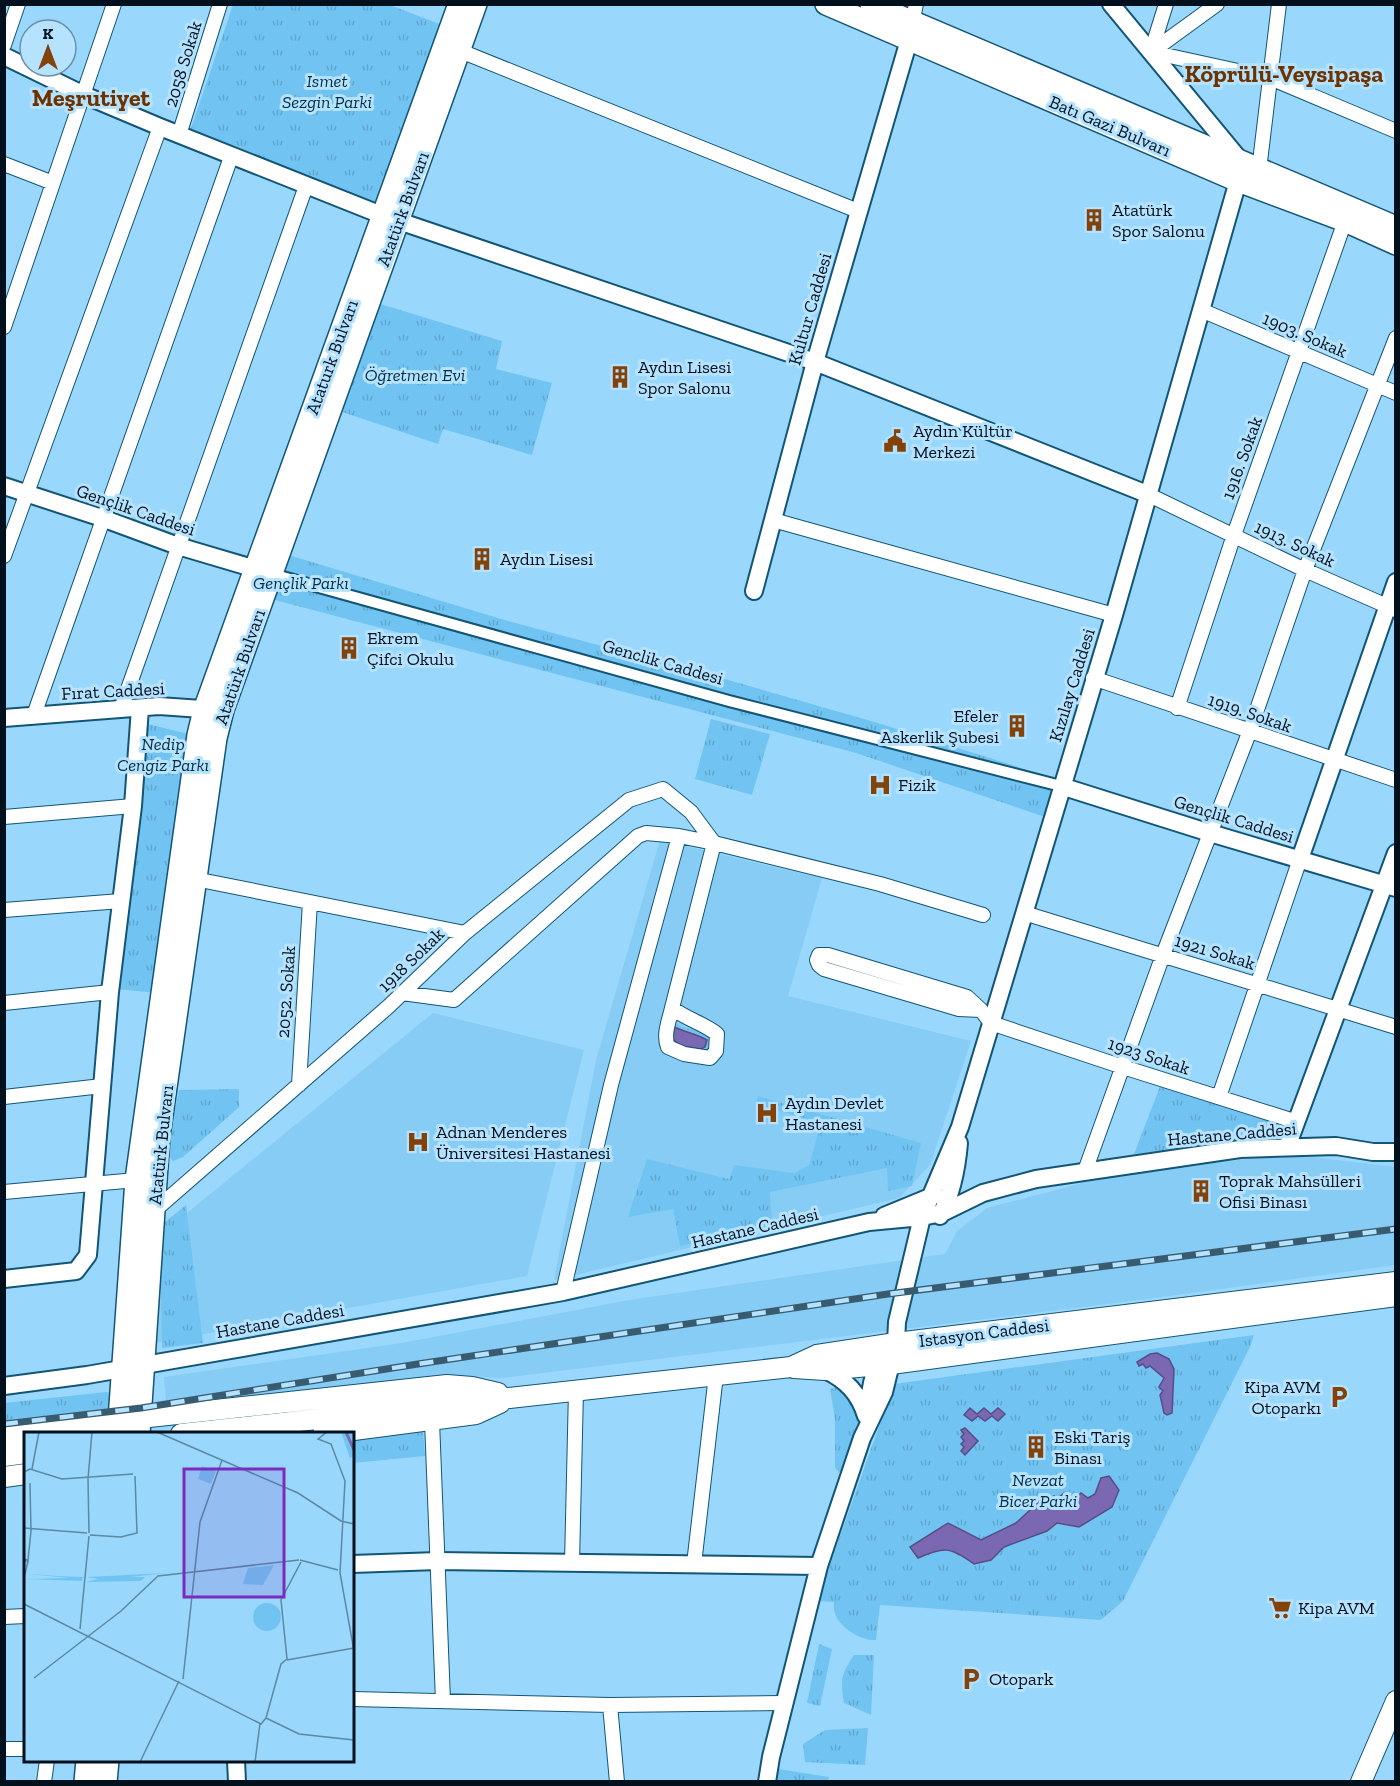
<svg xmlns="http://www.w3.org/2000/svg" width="1400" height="1786" viewBox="0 0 1400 1786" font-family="'Zilla Slab',serif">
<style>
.built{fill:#87ccf4}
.park{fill:url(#park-tufts)}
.water{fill:#7b68b2;stroke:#564e85;stroke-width:1.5}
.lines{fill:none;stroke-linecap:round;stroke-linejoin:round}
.pedestrian-casing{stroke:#125574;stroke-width:14}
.minor-casing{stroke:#125574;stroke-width:16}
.tertiary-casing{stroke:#125574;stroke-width:20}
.secondary-casing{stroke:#125574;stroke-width:22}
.primary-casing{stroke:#125574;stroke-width:24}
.pedestrian{stroke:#fff;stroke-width:10}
.minor{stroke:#fff;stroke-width:14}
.tertiary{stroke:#fff;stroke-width:16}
.secondary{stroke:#fff;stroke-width:20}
.primary{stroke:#fff;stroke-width:21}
.rail-casing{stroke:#395b70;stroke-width:7}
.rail{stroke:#b5e3ff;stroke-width:4.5;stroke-dasharray:14;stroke-linecap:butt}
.labels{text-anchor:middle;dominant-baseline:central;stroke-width:6;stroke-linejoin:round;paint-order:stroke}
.street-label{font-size:18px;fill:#00101c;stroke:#b5e3ff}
.park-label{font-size:18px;font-style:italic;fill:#022d41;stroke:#b5e3ff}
.poi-label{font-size:18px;fill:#00101c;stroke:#b5e3ff;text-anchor:start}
.district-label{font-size:24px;font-weight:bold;fill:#6c3300;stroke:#b5e3ff}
.inset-river{fill:none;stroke:#7b68b2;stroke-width:3}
.inset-road{fill:none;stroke:#5c88a2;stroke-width:1.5}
.view{fill:#7b2cbf;fill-opacity:0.15;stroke:#7b2cbf;stroke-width:3}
.inset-edge{fill:none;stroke:#00101c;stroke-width:3}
</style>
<defs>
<pattern id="park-tufts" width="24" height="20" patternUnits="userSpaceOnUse" patternTransform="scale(1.5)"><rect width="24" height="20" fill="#71c4f2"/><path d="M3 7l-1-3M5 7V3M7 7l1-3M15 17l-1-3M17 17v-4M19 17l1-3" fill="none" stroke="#60a7cf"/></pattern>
</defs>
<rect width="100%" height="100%" fill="#99d8fc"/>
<path class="built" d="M660 840 822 878 788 996 971 1041 930 1165 899 1198 554 1280 596 1060Z
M433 1013 584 1050 527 1276 154 1343 161 1234Z
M1288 1154 1395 1167V1265L1148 1299 502 1378 485 1377 167 1413 164 1377 402 1343 629 1300 945 1254 957 1231 987 1208 1109 1176Z"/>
<path class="park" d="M233 5H390L442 25 380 204 190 131Z
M377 303 502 341 496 369 552 383 532 455 443 429 438 444 339 411Z
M285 554 508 621 718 677 878 723 1060 780 1048 818 856 753 271 599Z
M711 719 770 734 752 795 695 779Z
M143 723 189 734 157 993 116 989Z
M672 1019C674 1021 678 1025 680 1026 689 1031 721 1031 708 1050 706 1055 704 1054 700 1054L669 1042Z
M1161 1084 1286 1125 1267 1136 1134 1154Z
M239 1089V1107L183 1157 173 1161 166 1153 179 1090Z
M758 1096 921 1143 912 1186 888 1191 887 1168 770 1192 772 1226 680 1246 673 1209 628 1217 647 1159 729 1179 734 1165 794 1173 809 1165 821 1123 756 1104Z
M186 1205 203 1343 162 1348 160 1226Z
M1254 1335 1250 1347 1123 1601 1101 1620 880 1605 876 1640C859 1641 830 1623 834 1602L817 1601 894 1384Z
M845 1386 860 1406V1423L841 1474 835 1468V1419L830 1389Z
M106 1392 112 1393 111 1408 5 1420 4 1403Z
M423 1429 425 1456 353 1463 352 1436Z
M819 1644 832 1649 820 1706 807 1703Z
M854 1655H874L871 1715 844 1703C840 1680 841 1674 854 1655Z
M868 1728 865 1765 805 1762 803 1744 825 1730Z
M778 1769 829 1777 828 1781 775 1782Z"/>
<path class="water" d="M674 1027C685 1032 697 1034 707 1040L705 1047 701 1049 681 1046 673 1039Z
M1157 1353 1169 1359 1174 1369 1172 1413 1167 1415 1164 1413 1160 1395 1163 1391 1159 1387 1164 1378 1150 1366 1146 1368 1143 1364 1139 1366 1137 1362 1150 1354Z
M970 1408 977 1414 984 1408 991 1414 998 1408 1005 1414 998 1421 992 1416 985 1421 978 1416 972 1421 964 1415Z
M965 1428 978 1441 965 1455 961 1451 964 1447 961 1444 964 1441 961 1437 964 1434 961 1430Z
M1109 1476 1119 1490 1112 1507 1079 1527 1057 1523 1047 1531 1004 1547 991 1560 974 1564C950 1547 945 1546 918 1558L910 1547 948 1523 981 1540 1016 1523 1044 1497 1049 1499 1054 1496 1057 1499 1064 1493 1074 1500 1081 1493 1088 1498 1095 1494 1101 1478Z"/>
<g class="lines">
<g class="pedestrian-casing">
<path id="pedestrian" d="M272 574 729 701 1061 786"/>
</g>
<g class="minor-casing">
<path id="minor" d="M1217 4 1151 52 1270 78 1396 131
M911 29 916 4
M4 45 18 4
M453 48 858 211
M1151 52 1166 4
M179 135 220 4
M4 164 53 183
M1254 173 1259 170 1279 4
M1201 310 1396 393
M4 327 114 4
M1147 494 1305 570 1396 610
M773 520 1114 615
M4 556 160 127
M1093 678 1396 780
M1177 708 1234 535 1345 221
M121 709 306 186
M34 715 231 157
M4 817 133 806
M190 878 465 933
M4 910 121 901
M1024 913 1396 1027
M402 993 454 1000 638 836 646 833 679 836 714 843 880 884 983 915
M4 1003 110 992
M672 1008C686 1019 703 1023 717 1034L716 1051 710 1058 684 1054 668 1047C663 1035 669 1021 672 1008L714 843
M981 1010 959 1009 824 969 819 965 817 960 819 955H828L967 997 981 1010 991 1023 1123 1067 1297 1122
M299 1085 310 902
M4 1097 102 1086
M1219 1097 1300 859
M1085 1171 1163 955 1249 733 1305 570 1396 338
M4 1192 136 1180
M151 1211H154L389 1006 465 933 629 800 663 789 691 812 714 843
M563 1292 611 1085 679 836
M432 1421 443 1701
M572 1563 576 1390
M694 1564 716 1375
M4 1617 26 1616
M352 1699 610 1705 785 1703
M610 1705 617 1782
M4 1749H26
M44 1782 47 1760"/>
</g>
<g class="tertiary-casing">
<path id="tertiary" d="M1111 4 1240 160
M4 56 84 95 160 127 384 216 815 362 1147 494
M4 486 102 518 178 546 266 572
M754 591 815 362 909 40
M4 718 159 706 216 710
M1061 786 1210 833 1396 888
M1300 859 1396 582
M1287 1147 1396 853
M884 1216 935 1195
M940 1216C952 1194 957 1167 959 1143
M4 1279 76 1271 88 1255 110 992 133 806 140 708
M825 1370C846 1380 859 1393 866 1416
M4 1386 87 1375 563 1292 869 1222 922 1217 942 1213 983 1193 1036 1179 1240 1149 1336 1146 1373 1152H1396
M866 1415 872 1383 880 1354
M352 1564 438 1561 819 1566
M236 1760 237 1782
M767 1782 771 1757 819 1566 862 1438 884 1392 896 1343 897 1322 922 1217 960 1127 1114 615 1238 181"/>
</g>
<g class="secondary-casing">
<path id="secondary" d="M794 1368 825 1370 891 1364 1396 1296
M140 1418 447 1385 472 1387 498 1393
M30 1434 119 1420
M181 1434 791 1367 817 1355 896 1343 1396 1282
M323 1434 476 1414 500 1403
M4 1437 26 1434
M4 1456 26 1453
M4 1477 26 1474
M1361 1782 1396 1701"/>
</g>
<g class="primary-casing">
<path id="primary" d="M826 4 1238 181 1345 221 1396 244
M871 4 1396 227
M118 1434 136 1180 198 735 204 710 459 4
M139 1434 159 1136 216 738 223 710 476 4
M85 1782 87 1760
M106 1782 108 1760"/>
</g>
<use href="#pedestrian" class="pedestrian"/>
<use href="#minor" class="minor"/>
<use href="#tertiary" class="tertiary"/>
<use href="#secondary" class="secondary"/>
<use href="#primary" class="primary"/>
<g class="rail-casing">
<path id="rail" d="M4 1424 141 1408 418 1364 888 1294 1396 1229"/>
</g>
<use href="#rail" class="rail"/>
</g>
<defs>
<g id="building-bare" transform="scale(1.8)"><path d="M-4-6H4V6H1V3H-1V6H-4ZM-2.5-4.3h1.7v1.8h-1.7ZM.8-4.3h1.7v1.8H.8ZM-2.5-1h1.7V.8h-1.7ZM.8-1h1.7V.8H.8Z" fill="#82420a" stroke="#b5e3ff" stroke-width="2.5" paint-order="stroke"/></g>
<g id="civic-bare" transform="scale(1.8)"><path d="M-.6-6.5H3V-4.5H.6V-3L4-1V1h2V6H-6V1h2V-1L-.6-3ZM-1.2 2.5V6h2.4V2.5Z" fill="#82420a" stroke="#b5e3ff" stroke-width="2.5" paint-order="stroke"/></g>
<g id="hospital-bare" transform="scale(1.8)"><path d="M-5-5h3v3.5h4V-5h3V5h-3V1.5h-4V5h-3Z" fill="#82420a" stroke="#b5e3ff" stroke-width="2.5" paint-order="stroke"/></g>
<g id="parking-bare" transform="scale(1.8)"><path d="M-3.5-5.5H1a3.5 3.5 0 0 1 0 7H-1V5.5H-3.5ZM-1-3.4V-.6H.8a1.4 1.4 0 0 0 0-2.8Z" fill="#82420a" stroke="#b5e3ff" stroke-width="2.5" paint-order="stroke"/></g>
<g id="supermarket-bare" transform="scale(1.8)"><path d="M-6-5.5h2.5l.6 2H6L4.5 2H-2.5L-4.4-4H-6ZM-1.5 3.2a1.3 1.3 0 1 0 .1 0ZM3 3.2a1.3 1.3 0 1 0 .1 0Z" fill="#82420a" stroke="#b5e3ff" stroke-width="2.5" paint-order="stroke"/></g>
</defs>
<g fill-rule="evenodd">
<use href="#building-bare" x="1094" y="220"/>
<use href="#building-bare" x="620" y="377"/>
<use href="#civic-bare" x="895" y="441"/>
<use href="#building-bare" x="482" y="559"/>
<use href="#building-bare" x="349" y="648"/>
<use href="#building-bare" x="1017" y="726"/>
<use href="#hospital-bare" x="880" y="785"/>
<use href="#hospital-bare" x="767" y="1113"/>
<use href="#hospital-bare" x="418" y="1142"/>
<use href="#building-bare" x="1201" y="1191"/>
<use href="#parking-bare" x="1339" y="1397"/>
<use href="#building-bare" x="1036" y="1447"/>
<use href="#supermarket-bare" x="1280" y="1608"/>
<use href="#parking-bare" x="971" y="1679"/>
</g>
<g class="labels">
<g class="street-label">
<text transform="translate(183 64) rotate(-73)">2058 Sokak</text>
<text transform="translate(1110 126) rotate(23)">Batı Gazi Bulvarı</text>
<text transform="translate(403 209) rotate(-70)">Atatürk Bulvarı</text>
<text transform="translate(810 309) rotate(-74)">Kultur Caddesi</text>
<text transform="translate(1305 335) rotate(23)">1903. Sokak</text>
<text transform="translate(332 357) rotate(-70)">Ataturk Bulvarı</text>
<text transform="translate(1242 458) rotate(-70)">1916. Sokak</text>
<text transform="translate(136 510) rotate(19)">Gençlik Caddesi</text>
<text transform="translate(1295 544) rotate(25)">1913. Sokak</text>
<text transform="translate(663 662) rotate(16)">Genclik Caddesi</text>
<text transform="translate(240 667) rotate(-71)">Atatürk Bulvarı</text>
<text transform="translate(1072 685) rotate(-73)">Kızılay Caddesi</text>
<text transform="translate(113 691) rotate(-3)">Fırat Caddesi</text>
<text transform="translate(1250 713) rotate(19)">1919. Sokak</text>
<text transform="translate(1234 819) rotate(17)">Gençlik Caddesi</text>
<text transform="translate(1215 952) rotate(17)">1921 Sokak</text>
<text transform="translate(411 960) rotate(-44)">1918 Sokak</text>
<text transform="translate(286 992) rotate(-86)">2052. Sokak</text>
<text transform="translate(1149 1056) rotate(18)">1923 Sokak</text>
<text transform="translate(1232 1134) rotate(-5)">Hastane Caddesi</text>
<text transform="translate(161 1145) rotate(-84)">Atatürk Bulvarı</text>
<text transform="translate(755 1228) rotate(-13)">Hastane Caddesi</text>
<text transform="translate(280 1321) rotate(-10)">Hastane Caddesi</text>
<text transform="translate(984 1333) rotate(-7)">Istasyon Caddesi</text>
</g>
<g class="park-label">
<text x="327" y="81">Ismet<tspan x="327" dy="21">Sezgin Parki</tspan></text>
<text x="415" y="375">Öğretmen Evi</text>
<text x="301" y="583">Gençlik Parkı</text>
<text x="163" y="744">Nedip<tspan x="163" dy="21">Cengiz Parkı</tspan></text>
<text x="1038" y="1480">Nevzat<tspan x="1038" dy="21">Bicer Parki</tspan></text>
</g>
<g class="poi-label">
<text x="1112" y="210">Atatürk<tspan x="1112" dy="21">Spor Salonu</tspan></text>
<text x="638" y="367">Aydın Lisesi<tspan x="638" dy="21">Spor Salonu</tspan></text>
<text x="913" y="431">Aydın Kültür<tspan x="913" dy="21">Merkezi</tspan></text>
<text x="500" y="559">Aydın Lisesi</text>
<text x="367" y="638">Ekrem<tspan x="367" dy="21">Çifci Okulu</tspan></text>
<text x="999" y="716" text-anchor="end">Efeler<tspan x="999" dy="21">Askerlik Şubesi</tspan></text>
<text x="898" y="785">Fizik</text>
<text x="785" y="1103">Aydın Devlet<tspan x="785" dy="21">Hastanesi</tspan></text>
<text x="436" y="1132">Adnan Menderes<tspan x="436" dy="21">Üniversitesi Hastanesi</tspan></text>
<text x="1219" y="1181">Toprak Mahsülleri<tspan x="1219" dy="21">Ofisi Binası</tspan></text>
<text x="1321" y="1387" text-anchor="end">Kipa AVM<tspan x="1321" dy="21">Otoparkı</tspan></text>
<text x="1054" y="1437">Eski Tariş<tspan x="1054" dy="21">Binası</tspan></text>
<text x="1298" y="1608">Kipa AVM</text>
<text x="989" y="1679">Otopark</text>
</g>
<g class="district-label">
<text x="1284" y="73">Köprülü-Veysipaşa</text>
<text x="91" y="97">Meşrutiyet</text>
</g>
</g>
<g transform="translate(24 1432)">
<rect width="330" height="330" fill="#99d8fc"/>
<path d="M229 185a14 14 0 1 1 28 0a14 14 0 1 1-28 0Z" fill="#71c4f2"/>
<path d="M317 0H330V24L326 26ZM178 34 192 39 187 52 174 47ZM250 133 239 153 219 152 224 136ZM141 141 107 145H121L117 149 62 150 74 147 63 145ZM4 142 34 144 59 145 58 149 1 147 45 146Z" fill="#71c4f2"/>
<path class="inset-river" d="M322 0 330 18"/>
<path class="inset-road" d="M133 0 274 61 317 89 330 92M303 0 294 7 307 12 321 49 316 141 330 219M8 37 15 0M0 40 6 37 38 47 109 42M0 96 63 101M65 101 64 47 68 0M66 103 97 105 113 101 111 44M0 127 4 128 7 99 6 51M276 128 314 138M0 129H4L0 146M0 172 237 292 242 286M56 197 65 104M263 228 330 216M10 246 97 179 134 144 275 128M159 247 176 90 198 28M242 286 257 232 263 227 257 168 277 130M242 286 275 302 330 308M116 330 155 249M231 330 236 291"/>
<path class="view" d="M160 37H260V165H160Z"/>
<rect width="330" height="330" class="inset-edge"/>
</g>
<rect width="1400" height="1786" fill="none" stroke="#00101c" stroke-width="12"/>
<g transform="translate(48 48)"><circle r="28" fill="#b5e3ff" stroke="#6d8fa4" stroke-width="1.5"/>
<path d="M0-4.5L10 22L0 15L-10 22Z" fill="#82420a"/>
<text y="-9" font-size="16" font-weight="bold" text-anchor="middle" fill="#00101c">K</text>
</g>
</svg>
